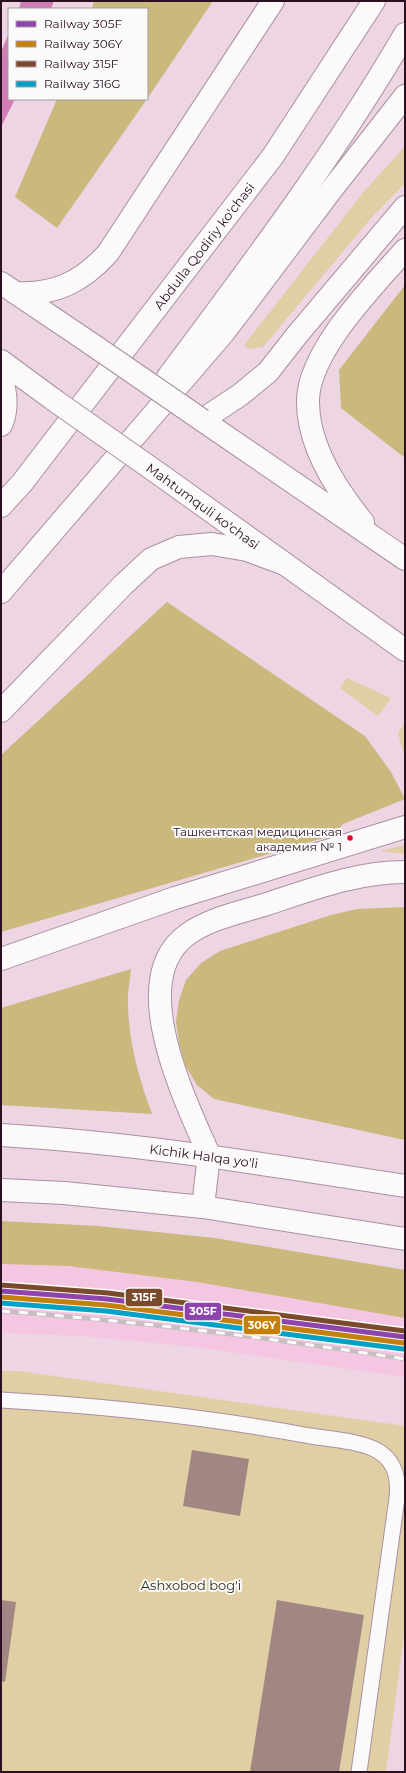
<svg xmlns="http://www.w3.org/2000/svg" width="406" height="1773" viewBox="0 0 406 1773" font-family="Montserrat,sans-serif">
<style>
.built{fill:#f4c6e1}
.green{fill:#e0cfa5}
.forest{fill:#cab87d}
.water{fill:#d27db6}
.building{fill:#a28683}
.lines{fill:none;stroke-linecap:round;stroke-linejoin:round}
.service-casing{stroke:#a8919f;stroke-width:17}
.primary-casing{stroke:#a8919f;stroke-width:24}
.trunk-casing{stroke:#a8919f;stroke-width:24}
.service{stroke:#fcf9fb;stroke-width:15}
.primary{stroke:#fcf9fb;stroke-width:22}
.trunk{stroke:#fcf9fb;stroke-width:22}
.rail-casing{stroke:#c6bec3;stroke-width:4.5}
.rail{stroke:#fafafa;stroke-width:3;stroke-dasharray:9;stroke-linecap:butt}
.primary-bridge-casing{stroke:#a8919f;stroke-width:24;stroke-linecap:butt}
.primary-bridge{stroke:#fcf9fb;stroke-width:22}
.rail-1-casing{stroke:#fafafa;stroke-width:8}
.rail-2-casing{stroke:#fafafa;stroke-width:8}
.rail-3-casing{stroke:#fafafa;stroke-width:8}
.rail-4-casing{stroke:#fafafa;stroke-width:8}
.rail-1{stroke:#8e44ad;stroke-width:5}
.rail-2{stroke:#c48008;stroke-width:5}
.rail-3{stroke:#7a4b2a;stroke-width:5}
.rail-4{stroke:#02a1c5;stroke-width:5}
.bus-dot{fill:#e4002b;stroke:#fafafa;stroke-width:1.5}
.labels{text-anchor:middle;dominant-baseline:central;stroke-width:4;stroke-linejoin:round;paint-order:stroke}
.bus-label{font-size:12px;fill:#2a1021;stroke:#fafafa;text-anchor:end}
.street-label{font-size:13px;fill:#2a1021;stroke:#fafafa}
.park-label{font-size:13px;fill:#312e16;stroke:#fafafa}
.line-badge{stroke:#fafafa;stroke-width:1.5}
.badge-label{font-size:11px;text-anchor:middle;font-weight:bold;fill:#fff}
</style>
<rect width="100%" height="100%" fill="#edd5e3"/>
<path class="built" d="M1 1264 68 1266 197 1282 405 1318V1377L195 1347 83 1336 1 1333Z"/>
<path class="green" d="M405 146V183L372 217 263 347 249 349 244 345 362 194Z
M347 678 391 698 378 716 340 688Z
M405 723V758L398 733Z
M405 845V854L380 851Z
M1 1371H19L405 1426V1628L386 1772H1Z"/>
<path class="forest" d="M94 1H213L147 99V9H92Z
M57 99H147L57 228 15 197Z
M405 285V458L341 408 339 370Z
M167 602 365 736 391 772 405 799 343 824 334 835 1 932V755Z
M405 907V1140L214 1099 197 1085 185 1065 179 1043 176 1022 179 1000 186 980 201 963 220 951 331 915 357 909Z
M131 969C130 981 127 993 128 1006 129 1043 139 1079 152 1114L1 1105V1008Z
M1 1221 98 1226 215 1238 405 1270V1318L197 1282 68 1266 1 1264Z"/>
<path class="water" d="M21 1H54L51 9H19Z
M9 33V99H15L1 127V52Z"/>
<path class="building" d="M192 1450 249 1459 240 1516 183 1506Z
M1 1600 16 1602 5 1682 1 1681Z
M277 1600 364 1615 339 1772H250Z"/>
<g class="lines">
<g class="service-casing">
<path id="service" d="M1 1400C104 1406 209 1417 310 1436 330 1439 361 1441 378 1451 396 1462 399 1479 397 1498L359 1772"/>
</g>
<g class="primary-casing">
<g id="primary">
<path d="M405 207 297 335 268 372 240 395 202 420 405 559"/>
<path d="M1 283 93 345"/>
<path d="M16 293C55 295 82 282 108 253L273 1"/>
<path d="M1 361 54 400"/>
<path d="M1 376C6 392 8 410 1 425"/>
<path d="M168 377C251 266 335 154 405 34"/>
<path d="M162 476 405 650"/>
<path id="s1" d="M1 506 22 483 273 156 374 1"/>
<path d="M363 522C336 489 307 445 308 400 309 351 373 286 405 250"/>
<path d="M1 592 225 331 329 193 405 96"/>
<path d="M1 711 123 585 151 559 179 547 212 544 247 550 282 563"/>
<path d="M209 1155C186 1101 124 979 188 934 211 918 242 912 267 904 313 889 357 872 405 872"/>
</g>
</g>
<g class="trunk-casing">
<g id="trunk">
<path d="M1 959 175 898 405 827"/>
<path id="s2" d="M1 1135C137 1143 271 1165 405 1186"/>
<path d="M1 1190 64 1193 203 1207 405 1239"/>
<path d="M203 1207 209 1155"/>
</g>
</g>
<use href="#service" class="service"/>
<use href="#primary" class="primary"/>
<use href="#trunk" class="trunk"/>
<g class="rail-casing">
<path id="rail" d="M1 1311C136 1321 271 1338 405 1359"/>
</g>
<use href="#rail" class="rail"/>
<g class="primary-bridge-casing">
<path id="primary-bridge" d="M93 345 202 420
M54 400 162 476"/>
</g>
<use href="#primary-bridge" class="primary-bridge"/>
<g class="rail-1-casing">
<path id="rail-1" d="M1 1291 107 1299 405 1337"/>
</g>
<g class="rail-2-casing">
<path id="rail-2" d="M1 1297 106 1305 404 1343"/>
</g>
<g class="rail-3-casing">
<path id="rail-3" d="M1 1285 108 1293 405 1331"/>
</g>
<g class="rail-4-casing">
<path id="rail-4" d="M1 1303 106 1311 403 1349"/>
</g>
<use href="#rail-1" class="rail-1"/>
<use href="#rail-2" class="rail-2"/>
<use href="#rail-3" class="rail-3"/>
<use href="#rail-4" class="rail-4"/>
</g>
<circle class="bus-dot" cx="350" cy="838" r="3.5"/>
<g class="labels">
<g class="bus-label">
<text x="342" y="831">Ташкентская медицинская<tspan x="342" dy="15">академия № 1</tspan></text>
</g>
<g class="street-label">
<text stroke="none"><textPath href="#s1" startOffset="330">Abdulla Qodiriy ko'chasi</textPath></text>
<text transform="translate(203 506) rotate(36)">Mahtumquli ko'chasi</text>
<text stroke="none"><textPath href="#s2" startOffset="204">Kichik Halqa yo'li</textPath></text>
</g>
<g class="park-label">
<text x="191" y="1585">Ashxobod bog'i</text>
</g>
</g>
<g class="line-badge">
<rect x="125" y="1288" width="38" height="19" rx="4" fill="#7a4b2a"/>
<rect x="184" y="1302" width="38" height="19" rx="4" fill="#8e44ad"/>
<rect x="243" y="1315" width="38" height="20" rx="4" fill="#c48008"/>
</g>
<g class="badge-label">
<text x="144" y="1301">315F</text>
<text x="203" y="1315">305F</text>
<text x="262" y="1329">306Y</text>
</g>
<rect width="406" height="1773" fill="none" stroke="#2a1021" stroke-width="4"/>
<rect x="8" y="8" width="140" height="92" fill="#fafafa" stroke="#a79ca3"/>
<rect x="16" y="21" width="20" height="6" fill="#8e44ad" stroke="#a79ca3"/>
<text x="44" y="28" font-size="12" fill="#2a1021">Railway 305F</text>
<rect x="16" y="41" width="20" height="6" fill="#c48008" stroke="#a79ca3"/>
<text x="44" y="48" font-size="12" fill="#2a1021">Railway 306Y</text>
<rect x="16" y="61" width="20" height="6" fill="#7a4b2a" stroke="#a79ca3"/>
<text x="44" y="68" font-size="12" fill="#2a1021">Railway 315F</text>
<rect x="16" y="81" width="20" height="6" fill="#02a1c5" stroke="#a79ca3"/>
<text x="44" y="88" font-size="12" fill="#2a1021">Railway 316G</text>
</svg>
